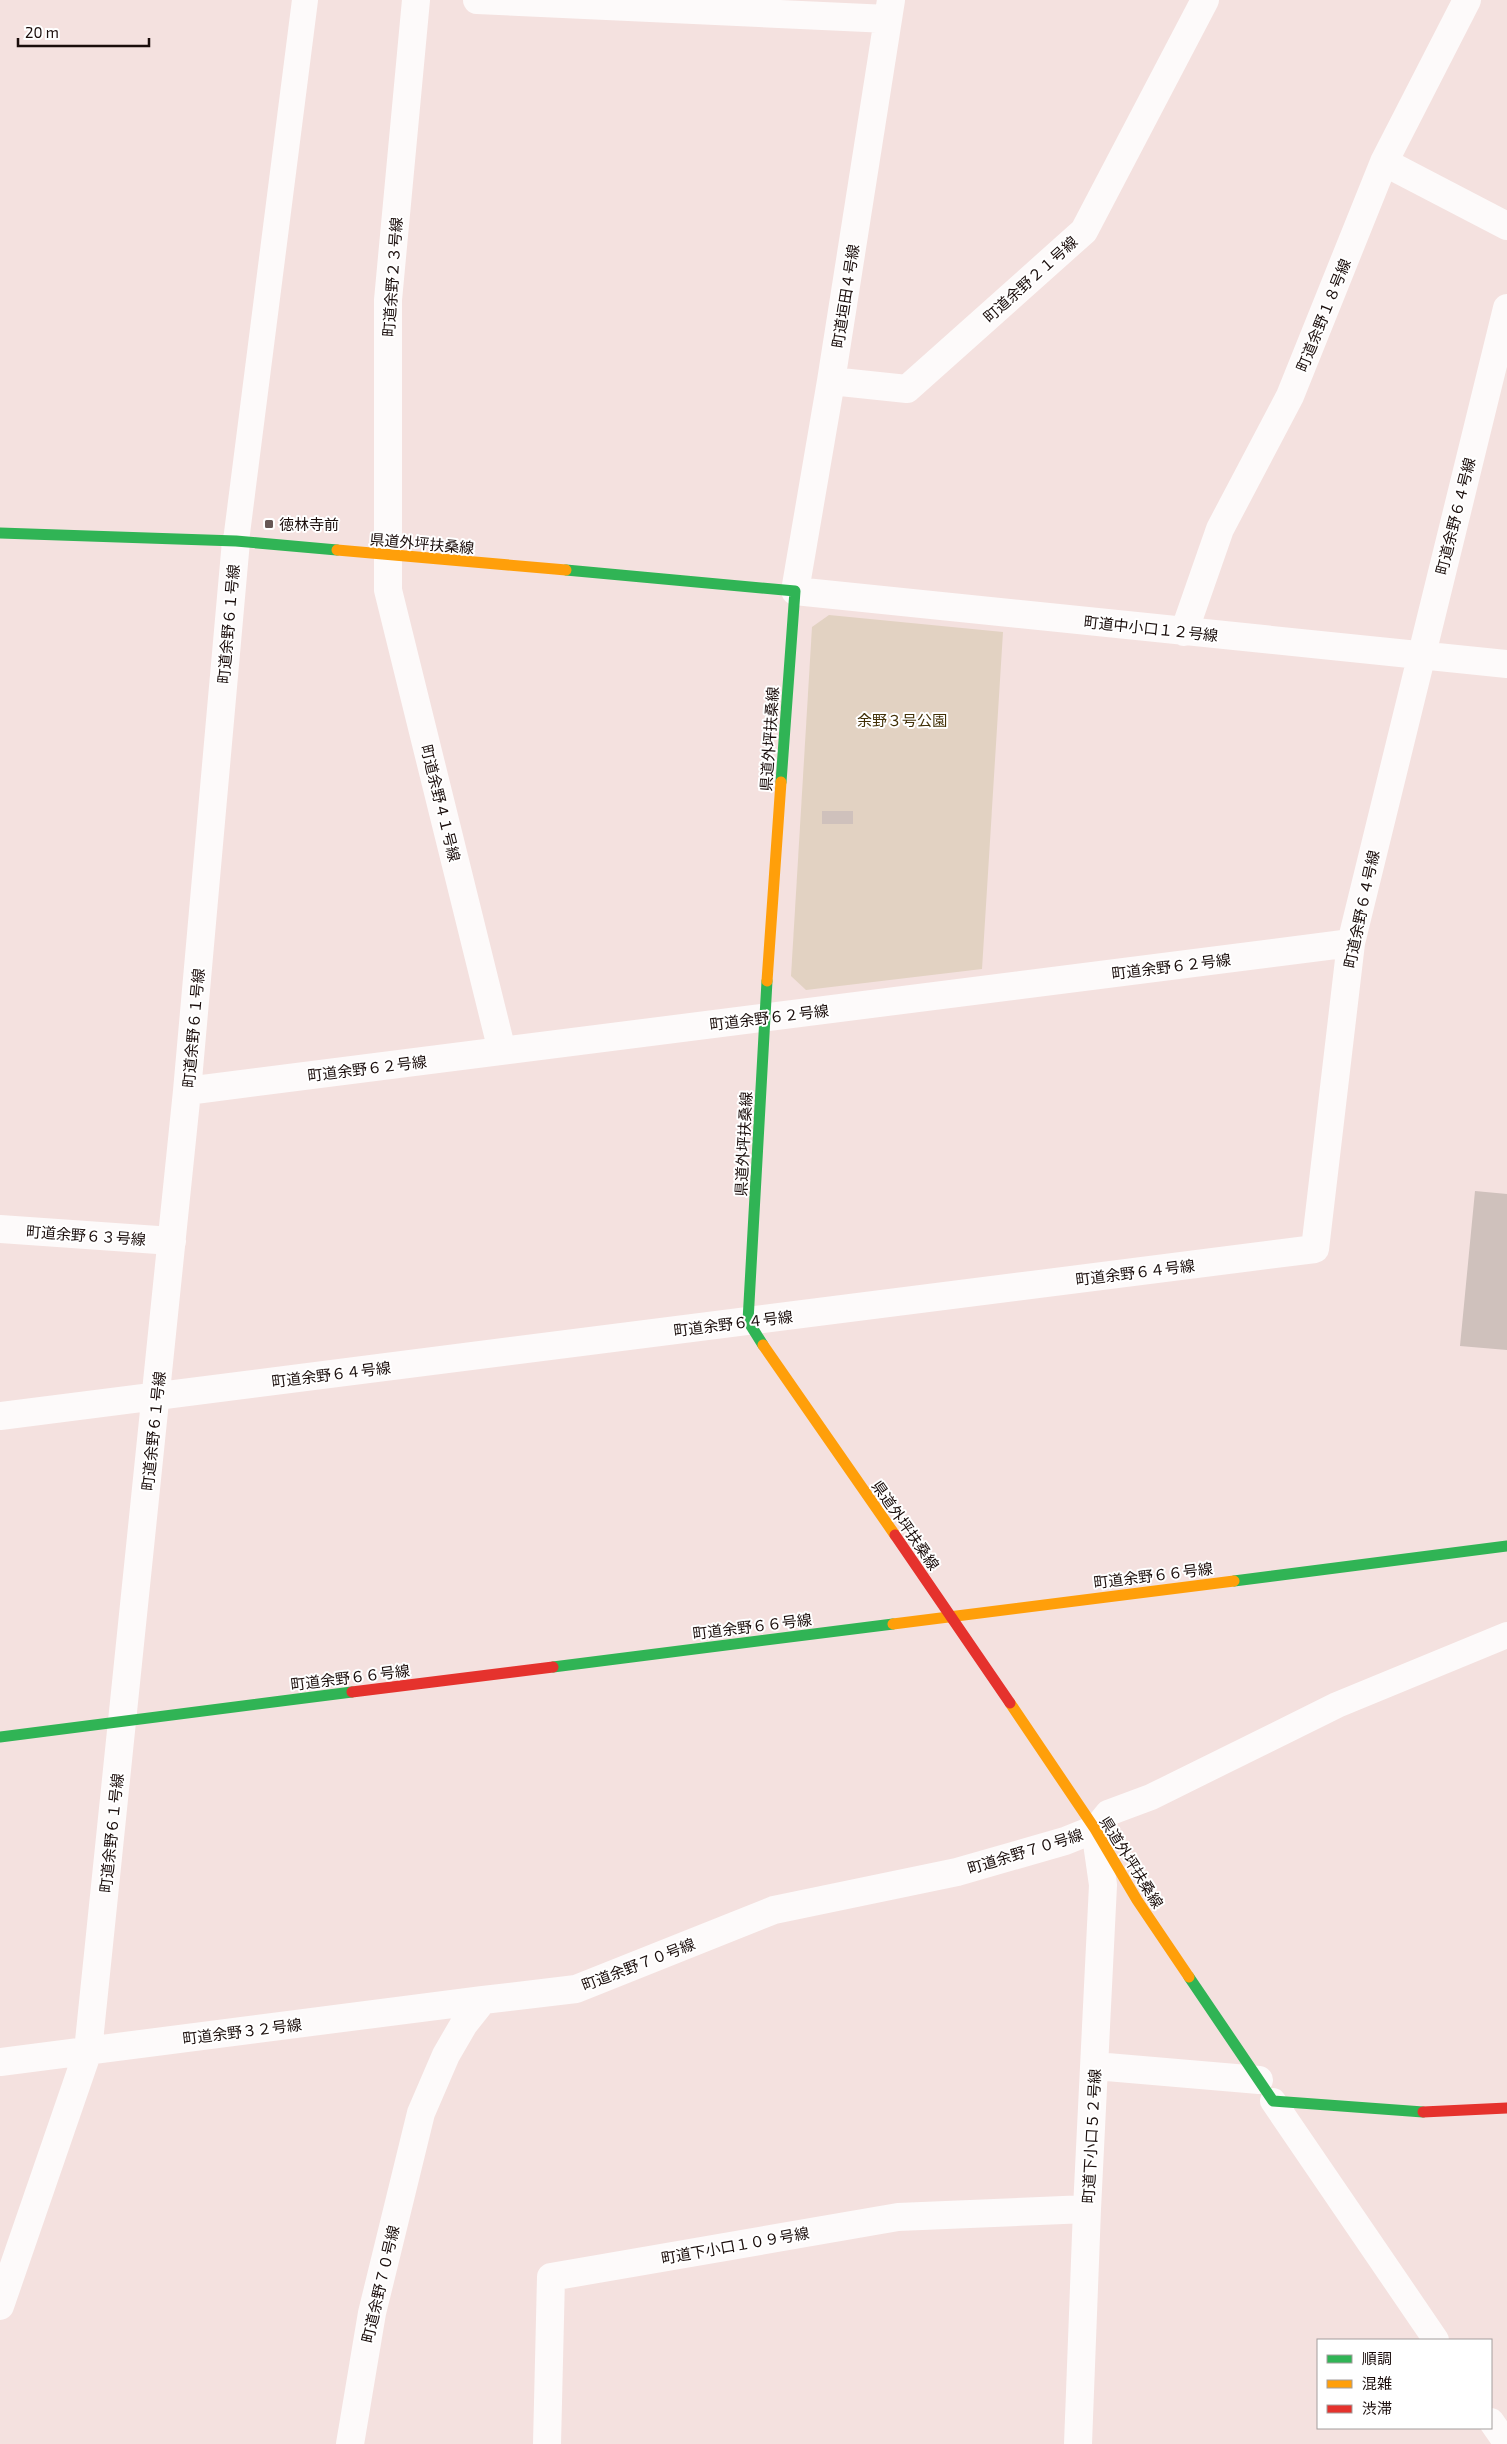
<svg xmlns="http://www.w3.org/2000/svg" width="1507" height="2444" viewBox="0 0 1507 2444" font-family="'Exo 2','Noto Sans JP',sans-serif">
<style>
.green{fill:#e2d2c2}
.building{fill:#cfc1bc}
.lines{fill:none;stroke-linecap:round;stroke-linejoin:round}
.lane{stroke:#fdfafa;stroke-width:26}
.street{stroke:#fdfafa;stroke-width:28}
.fast{stroke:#30b455;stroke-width:11}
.slow{stroke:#ff9f0a;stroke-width:11}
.jam{stroke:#e5322d;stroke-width:11}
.poi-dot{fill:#665755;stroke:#fff;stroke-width:2}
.labels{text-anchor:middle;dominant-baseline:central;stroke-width:4;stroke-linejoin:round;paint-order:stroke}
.street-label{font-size:15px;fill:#1a0d0b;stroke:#fff}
.poi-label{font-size:15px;fill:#1a0d0b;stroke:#fff;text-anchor:start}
.park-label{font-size:15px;fill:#412f06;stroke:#fff}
</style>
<rect width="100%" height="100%" fill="#f4e1df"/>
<path class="green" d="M829 615 1003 632 982 969 806 990 791 976 812 627Z"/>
<path class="building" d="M822 811H853V824H822Z
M1475 1191 1507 1194V1350L1460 1346Z"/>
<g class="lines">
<path class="lane" d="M236 541 305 0
M1095 1829 1108 1813 1151 1797 1337 1705 1507 1635
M1273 2101 1436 2340
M1491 2421 1507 2444"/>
<path class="street" d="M416 0 388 300V590L502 1051
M477 0 888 19
M891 0 831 381 795 591 1507 664
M1384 162 1507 226
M831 381 907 389 1084 231 1205 0
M1184 632 1220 529 1290 396 1384 162 1467 0
M187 1091 1351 943
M0 1229 172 1241
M0 1416 1315 1249 1351 943 1507 308
M0 2062 483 2000
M1095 2066 1259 2080
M0 2306 88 2051 187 1091 236 541
M350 2444 372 2313 421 2113 446 2055 464 2024 483 2000 576 1989 774 1910 957 1872 1065 1841 1095 1829 1103 1885 1087 2209 1078 2444
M547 2444 551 2277 898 2217 1087 2209"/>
<path class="fast" d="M0 533 236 541 337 550
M566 570 795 591 781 782
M763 1345 748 1321 767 981
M1234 1581 1507 1546
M553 1667 893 1624
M0 1737 352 1692
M1189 1977 1273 2101 1423 2112"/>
<path class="slow" d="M337 550 566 570
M767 981 781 782
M763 1345 895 1535
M893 1624 1234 1581
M1010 1703 1095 1829 1137 1900 1189 1977"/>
<path class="jam" d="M895 1535 1010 1703
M352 1692 553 1667
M1423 2112 1507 2108"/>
</g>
<rect class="poi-dot" x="264" y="519" width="10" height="10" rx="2.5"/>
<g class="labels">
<g class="street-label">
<text transform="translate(392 277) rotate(-86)">町道余野２３号線</text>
<text transform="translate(1030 279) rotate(-42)">町道余野２１号線</text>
<text transform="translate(845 296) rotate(-81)">町道垣田４号線</text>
<text transform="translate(1323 315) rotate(-68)">町道余野１８号線</text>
<text transform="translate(1455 516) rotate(-76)">町道余野６４号線</text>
<text transform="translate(422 543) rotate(5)">県道外坪扶桑線</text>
<text transform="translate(228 624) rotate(-85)">町道余野６１号線</text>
<text transform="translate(1151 628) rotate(6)">町道中小口１２号線</text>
<text transform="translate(769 739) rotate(-86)">県道外坪扶桑線</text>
<text transform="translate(441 803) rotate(76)">町道余野４１号線</text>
<text transform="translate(1361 909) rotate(-78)">町道余野６４号線</text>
<text transform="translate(1171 966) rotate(-7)">町道余野６２号線</text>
<text transform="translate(769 1017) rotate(-7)">町道余野６２号線</text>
<text transform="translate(193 1028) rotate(-85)">町道余野６１号線</text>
<text transform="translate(367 1068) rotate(-7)">町道余野６２号線</text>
<text transform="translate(743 1144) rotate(-87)">県道外坪扶桑線</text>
<text transform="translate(86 1235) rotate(4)">町道余野６３号線</text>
<text transform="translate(1135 1272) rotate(-7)">町道余野６４号線</text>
<text transform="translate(733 1323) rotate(-7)">町道余野６４号線</text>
<text transform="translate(331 1374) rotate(-7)">町道余野６４号線</text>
<text transform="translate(153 1431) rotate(-84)">町道余野６１号線</text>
<text transform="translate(906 1525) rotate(55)">県道外坪扶桑線</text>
<text transform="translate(1153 1575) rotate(-7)">町道余野６６号線</text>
<text transform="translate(752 1626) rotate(-7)">町道余野６６号線</text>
<text transform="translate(350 1677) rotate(-7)">町道余野６６号線</text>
<text transform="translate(111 1833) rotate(-84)">町道余野６１号線</text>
<text transform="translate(1025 1851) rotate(-17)">町道余野７０号線</text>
<text transform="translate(1132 1862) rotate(58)">県道外坪扶桑線</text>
<text transform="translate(638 1964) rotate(-21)">町道余野７０号線</text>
<text transform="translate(242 2031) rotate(-7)">町道余野３２号線</text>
<text transform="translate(1091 2136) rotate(-87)">町道下小口５２号線</text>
<text transform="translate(735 2245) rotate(-10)">町道下小口１０９号線</text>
<text transform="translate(380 2284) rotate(-77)">町道余野７０号線</text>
</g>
<g class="poi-label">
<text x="279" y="524">徳林寺前</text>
</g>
<g class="park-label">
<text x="902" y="720">余野３号公園</text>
</g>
</g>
<rect x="1317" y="2339" width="175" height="90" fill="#ffffff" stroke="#a39e9d"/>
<rect x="1327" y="2355" width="25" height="8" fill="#30b455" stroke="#a39e9d"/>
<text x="1362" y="2364" font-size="15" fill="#1a0d0b">順調</text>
<rect x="1327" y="2380" width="25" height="8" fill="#ff9f0a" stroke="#a39e9d"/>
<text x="1362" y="2389" font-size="15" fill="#1a0d0b">混雑</text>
<rect x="1327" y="2405" width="25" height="8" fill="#e5322d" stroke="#a39e9d"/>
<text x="1362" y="2414" font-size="15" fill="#1a0d0b">渋滞</text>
<path d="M18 38v8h131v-8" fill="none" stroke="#1a0d0b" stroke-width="2.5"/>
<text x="25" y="38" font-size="15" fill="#1a0d0b" stroke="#ffffff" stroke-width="4" paint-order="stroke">20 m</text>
</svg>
